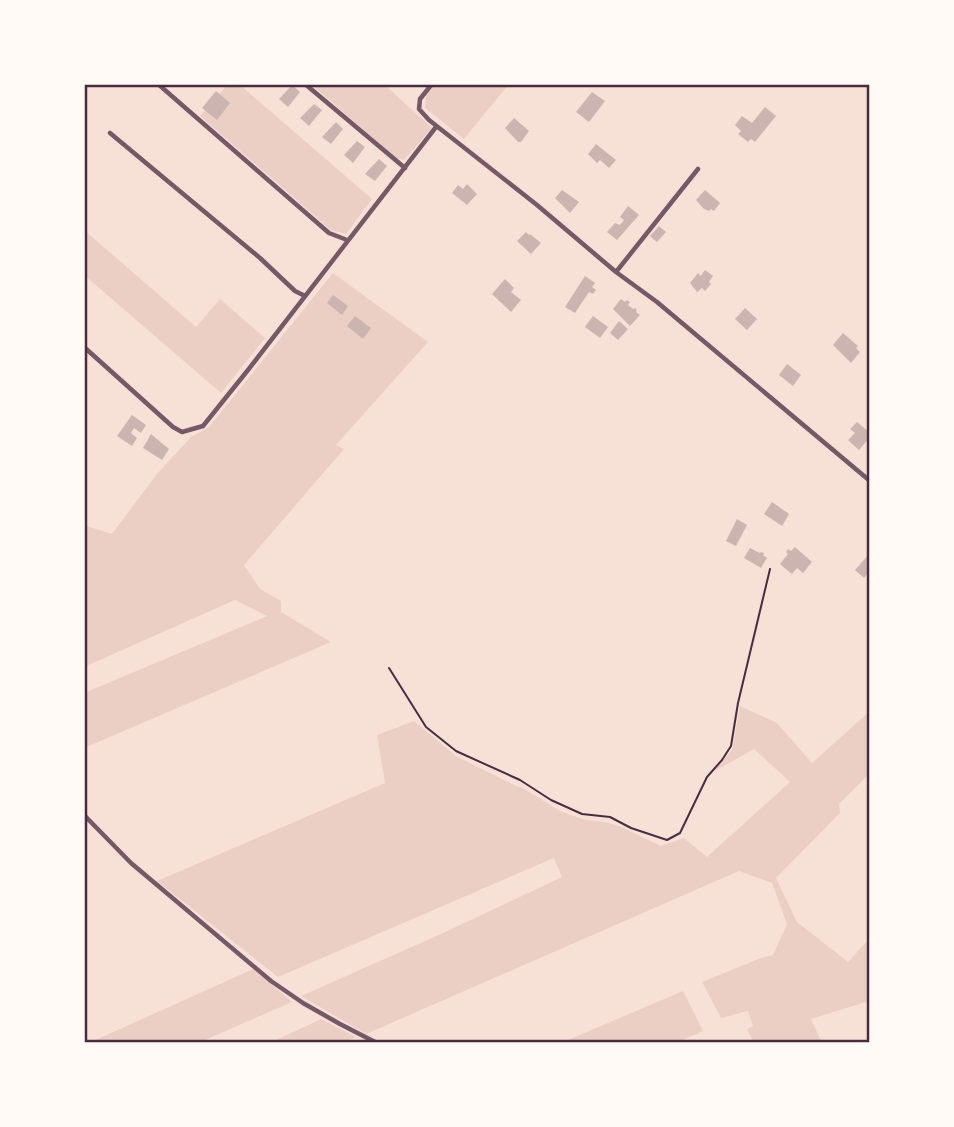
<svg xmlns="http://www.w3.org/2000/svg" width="954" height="1127" viewBox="0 0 954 1127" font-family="'Alegreya Sans',sans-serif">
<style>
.green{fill:#ebcfc5}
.building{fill:#ccb4b1}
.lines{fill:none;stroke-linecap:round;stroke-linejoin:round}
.path{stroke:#4a2c40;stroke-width:2}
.minor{stroke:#755966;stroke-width:4.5}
.neatline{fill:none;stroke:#4a2c40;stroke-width:2.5}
</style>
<rect width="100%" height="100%" fill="#f7e1d7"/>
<path class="green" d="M228 84H239L372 199 346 234 331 230 200 116Z
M311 84H384L432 128 404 160 396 158Z
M435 84H509L464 139 425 108 426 95Z
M84 230 196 327 220 299 265 338 221 393 84 275Z
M333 273 428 342 336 445 344 449 244 565 260 589 281 601V612L331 642 84 748V693L267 616 235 600 84 667V525L112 534 157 474 191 437 209 427Z
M740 706 777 723 812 763 870 711V773L839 804 840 813 776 878 797 922 848 962 870 938V1008L866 1002 811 1019 822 1043H754L747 1029 753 1026 748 1011 721 1018 702 982 761 958 773 955 787 924 772 883 739 871 366 1034 301 996 441 934 562 877 554 858 278 977 157 881 385 783 377 735 414 721 456 756 516 786 521 787 562 812 586 820 605 822 619 826 661 846 684 838 707 857 790 782 754 749 713 772 732 750Z
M253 969 292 1002 198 1043H89Z
M683 991 703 1031 676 1043H561Z
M321 1019 356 1037 343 1043H270Z"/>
<path class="building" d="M292 85 300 92 288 107 279 99Z
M216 91 230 103 217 120 202 108Z
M592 92 605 101 589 122 576 112Z
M314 104 322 110 309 126 300 118Z
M765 107 776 116 755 142 751 139 748 142 738 134 741 131 735 125 742 116 752 123Z
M514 118 529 131 521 142H518L505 128Z
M336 122 343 129 331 144 322 137Z
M357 141 365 147 353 163 344 155Z
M596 144 616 160 609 168 600 160 597 163 588 154Z
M379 159 387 166 375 181 365 174Z
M467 184 477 194 467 205 452 193 458 185 463 189Z
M562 190 579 202 570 213 555 198Z
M705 190 720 203 714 211 711 209 709 211 704 209 696 200Z
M628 206 639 215 617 240 607 232 615 223 620 225 624 220 620 217Z
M659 226 666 232 657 242 650 236Z
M526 232 529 235 530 234 541 243 531 254 517 241Z
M705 270 713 276 709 282 711 284 705 291 702 288 697 292 690 283 698 273 701 276Z
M585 276 595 283 592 287 596 290 593 294 589 292 575 313 565 307Z
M505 279 514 288 511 292 521 300 511 312 492 294Z
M333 295 348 306 342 315 327 303Z
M621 299 625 302 627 300 630 302 628 305 633 309 635 308 637 310 636 312 640 315 630 326 613 309Z
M745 308 757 319 747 330 735 319Z
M355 316 371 328 363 339 347 326Z
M593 316 608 327 600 338 585 327Z
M619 321 628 329 618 340 610 333Z
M843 333 858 346 856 348 860 352 851 363 833 345Z
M787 364 801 375 793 386 779 375Z
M132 415 146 425 141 433 134 428 131 433 137 438 132 446 117 436Z
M857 422 870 433V437L859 450 848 440 855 433 850 429Z
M151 434 169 449 162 460 143 448Z
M772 502 789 514 782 526 764 514Z
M737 519 747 525 736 546 726 541Z
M795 547 812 562 803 573 797 568 792 574 780 564 788 554 786 552 788 549 791 551Z
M750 548 760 553 761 552 764 553 763 555 767 558 761 568 744 558Z
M870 553V571L864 578 855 570Z"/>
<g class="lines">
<path class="path" d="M389 668 426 727 456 751 520 780 551 800 582 814 610 817 631 828 667 840 680 833 707 777 722 760 731 746 738 703 770 569"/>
<path class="minor" d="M158 84 329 233 347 240
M305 84 405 168
M432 84 420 99 419 109 429 120 537 205 616 272 657 302 870 481
M110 133 260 258 295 291 305 296
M616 272 698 169
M84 347 173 427 182 432 203 426 248 370 436 127
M84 815 131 863 271 981 303 1003 340 1024 377 1043"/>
</g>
<rect width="954" height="1127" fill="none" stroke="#fffaf5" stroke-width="172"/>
<rect x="86" y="86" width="782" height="955" class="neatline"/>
</svg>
